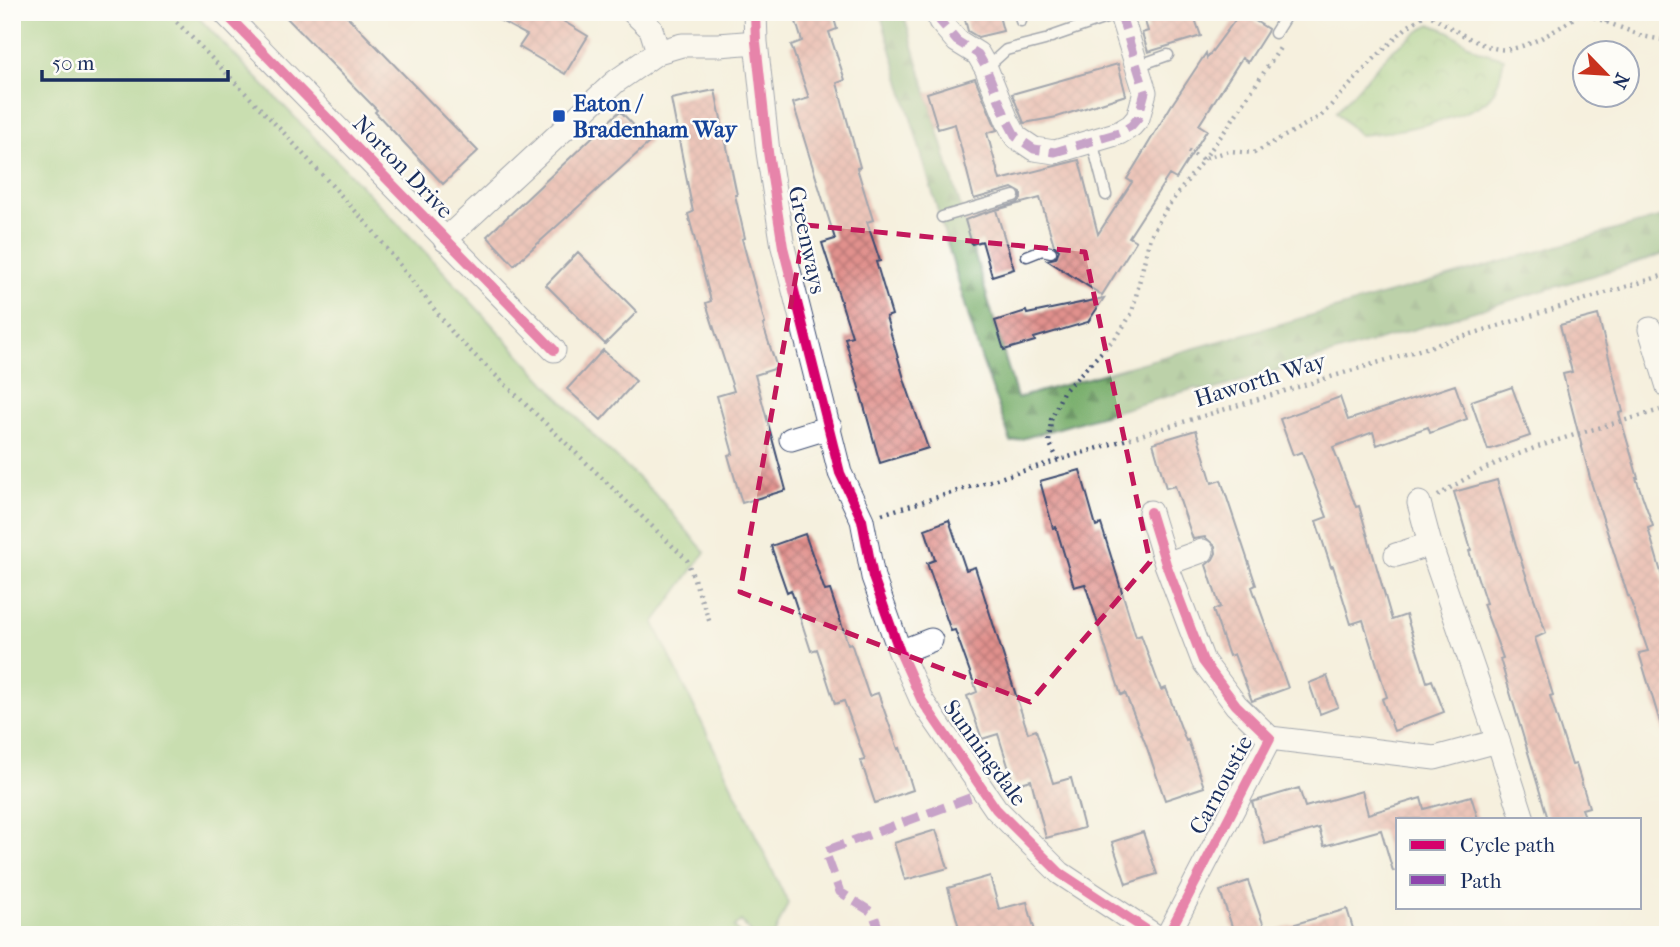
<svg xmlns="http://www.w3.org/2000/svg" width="1680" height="947" viewBox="0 0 1680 947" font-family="'IM FELL French Canon',serif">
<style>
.grass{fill:#92c778;stroke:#567b6b;stroke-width:2}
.forest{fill:url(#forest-firs);stroke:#486e63;stroke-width:2}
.park{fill:url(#park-crowns);stroke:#567b6b;stroke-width:2}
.building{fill:url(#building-cross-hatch)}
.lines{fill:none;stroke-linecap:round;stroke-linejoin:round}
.lane-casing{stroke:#3c4c71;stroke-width:13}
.street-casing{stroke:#3c4c71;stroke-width:25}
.path{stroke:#3c4c71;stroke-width:4.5;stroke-dasharray:2 5;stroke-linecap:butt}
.lane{stroke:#fff;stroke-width:10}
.street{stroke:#fff;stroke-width:23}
.quiet{stroke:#8e44ad;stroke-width:9;stroke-dasharray:18 9;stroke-linecap:butt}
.cycleway-casing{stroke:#fdfcf7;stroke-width:15}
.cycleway{stroke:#d6006c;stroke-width:10}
.marked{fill:none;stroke:#c2185b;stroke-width:5;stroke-dasharray:14 9;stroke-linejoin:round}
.transit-dot{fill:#1a4fb4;stroke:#fdfcf7;stroke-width:2.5}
.labels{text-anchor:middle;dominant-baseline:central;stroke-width:5;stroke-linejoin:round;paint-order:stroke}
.transit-label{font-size:23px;font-weight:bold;fill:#164399;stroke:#fdfcf7;text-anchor:start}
.street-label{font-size:23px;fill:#1b2f5e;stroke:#fdfcf7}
</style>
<defs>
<pattern id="forest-firs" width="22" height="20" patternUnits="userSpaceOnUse" patternTransform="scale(1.75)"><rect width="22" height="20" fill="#75ac68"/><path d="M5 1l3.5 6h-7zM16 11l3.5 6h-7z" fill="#5f8c59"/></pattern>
<pattern id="park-crowns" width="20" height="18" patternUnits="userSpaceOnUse" patternTransform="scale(1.75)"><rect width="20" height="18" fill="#92c778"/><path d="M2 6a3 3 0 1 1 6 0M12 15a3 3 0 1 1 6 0" fill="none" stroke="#76a266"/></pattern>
<pattern id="building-cross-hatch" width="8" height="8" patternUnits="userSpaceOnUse" patternTransform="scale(1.75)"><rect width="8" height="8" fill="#e1918d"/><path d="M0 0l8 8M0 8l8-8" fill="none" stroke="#b67776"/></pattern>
</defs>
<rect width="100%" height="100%" fill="#fdfcf7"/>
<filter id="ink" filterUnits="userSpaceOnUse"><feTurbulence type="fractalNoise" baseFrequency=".0143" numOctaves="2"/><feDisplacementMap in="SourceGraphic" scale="14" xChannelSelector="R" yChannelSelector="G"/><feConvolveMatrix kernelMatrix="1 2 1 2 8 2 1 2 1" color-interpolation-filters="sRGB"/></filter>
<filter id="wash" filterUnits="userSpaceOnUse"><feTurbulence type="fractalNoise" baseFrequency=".00686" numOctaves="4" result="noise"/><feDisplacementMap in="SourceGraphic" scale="28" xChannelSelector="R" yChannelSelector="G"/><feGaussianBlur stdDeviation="1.57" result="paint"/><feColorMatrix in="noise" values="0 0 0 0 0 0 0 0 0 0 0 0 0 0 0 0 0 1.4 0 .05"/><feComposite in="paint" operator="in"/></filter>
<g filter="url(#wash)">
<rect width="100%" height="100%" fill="#f5f0de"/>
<path class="grass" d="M12 12H193L430 257 596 438 658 497 705 552 654 623 788 903 774 935H753L741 921 734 927 740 935H12Z"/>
<path class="forest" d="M880 12H903L1017 398 1668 215V253L1206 392 1196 388 1011 442 978 349Z"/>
<path class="park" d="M1430 24 1448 31 1479 51 1504 58C1501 72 1498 92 1485 102 1458 121 1392 133 1359 135L1336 112 1392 50Z"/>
<g id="blocks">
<path class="building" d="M281 12H343L478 151 443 184 375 112 377 110Z
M484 12H548L588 36 565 74 519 47 527 35Z
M793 12H832L837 29 829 32 845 80 837 83 860 167 857 168 873 220 867 222 880 261 876 262 892 315 886 317 905 382 928 448 880 463 845 338 852 336 822 243 835 239 793 103 809 98 791 45 802 41Z
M963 12H998L1003 31 978 37 968 31Z
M1142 12H1178L1180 21 1194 16 1201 36 1148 52 1142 33 1148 31Z
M1241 12 1268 29 1267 32 1248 62 1242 58 1199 125 1207 130 1176 179 1169 175 1129 237 1136 241 1102 295 1047 260 1056 258 1059 250 1054 245 1040 198 996 210 1014 269 992 276 982 241 972 244 965 220 978 215 1017 203 1021 199V193L1012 188 974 199 955 124 938 129 927 93 975 78 997 130 987 133 1000 180 1079 160 1098 234 1132 182 1127 179 1171 106 1206 53 1207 58Z
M1118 64 1126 95 1057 117 1024 123 1012 94Z
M715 90 737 195H735L745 238 742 239 765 324 763 325 777 368 755 375 786 490 742 503 728 455 733 454 717 396 734 391 706 303 711 301 688 214 693 212 671 99Z
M620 111 650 142 514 265 487 236Z
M578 252 637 312 605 344 546 285Z
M1104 298 1088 322 1034 338 1035 341 1004 350 995 321 1026 311 1027 314Z
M1598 315 1623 412 1619 413 1638 478H1636L1653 526 1648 528 1665 586 1661 587 1668 606V731L1663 732 1639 653 1648 651 1629 596H1628L1591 482 1563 374 1572 372 1560 325Z
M603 350 636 381 601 420 567 389Z
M1455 385 1467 419 1430 433 1428 427 1377 445 1373 432 1333 447 1356 507 1359 506 1392 620 1406 615 1427 682 1432 680 1444 712 1394 731 1382 699 1387 697 1363 620 1351 624 1333 566 1331 567 1316 521 1327 517 1302 452 1293 455 1280 419 1340 397 1348 420Z
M1512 387 1530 436 1488 450 1471 401Z
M1196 430 1212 483 1221 480 1256 585 1252 587 1288 688 1252 701 1234 654 1229 656 1213 610 1220 607 1206 565 1213 559 1216 553 1215 546 1205 537 1193 539 1175 486 1166 488 1153 443Z
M1080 470 1096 526 1101 524 1136 637 1141 635 1161 690 1166 688 1186 741 1188 740 1204 787 1165 800 1146 745 1125 693 1121 695 1085 584 1074 587 1056 527 1053 528 1040 481Z
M1497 480 1516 546 1546 633 1535 638 1553 695 1550 696 1572 765 1576 764 1589 807 1582 809 1586 819H1548L1500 659 1503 658 1483 604 1486 603 1469 551 1471 550 1454 492Z
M949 520 966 570 975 567 1028 733 1036 730 1053 783 1071 778 1084 828 1046 838 1031 780 1014 785 998 734 982 739 967 696 977 692 955 630 951 631 927 563 935 560 925 529Z
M805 534 825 591 830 590 848 644 851 643 869 696 878 693 898 749 900 748 913 790 875 803 861 761 865 760 844 701 835 704 817 649 811 651 791 590 787 592 771 546Z
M1327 676 1338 707 1320 714 1309 683Z
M1299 788 1305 807 1362 791 1368 814 1421 798 1424 809 1471 796 1478 819H1398V870L1393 871 1381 830 1324 846 1319 828 1265 844 1252 802Z
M936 830 948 868 905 880 894 843Z
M1143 832 1157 874 1126 884 1112 842Z
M990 876 999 909 1027 902 1036 935H961L948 888Z
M1248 881 1267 935H1235L1220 891Z
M1347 909 1355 935H1279L1278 929Z"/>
</g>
</g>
<g filter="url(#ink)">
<use href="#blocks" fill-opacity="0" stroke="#3c4c71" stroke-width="2"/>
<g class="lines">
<g class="lane-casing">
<path id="lane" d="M1019 12 1021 21
M1275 33 1288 12
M1051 37 1120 13
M1137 66 1168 55
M986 68 1006 50 1045 40
M1092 141 1106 195
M942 217 1014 196
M1027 256 1042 250 1051 252"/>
</g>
<g class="street-casing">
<path id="street" d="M224 12 554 350
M633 12 651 29 658 52
M755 12 756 42 768 152 783 247 840 473 862 520 873 577 900 652 922 701 996 809 1060 873 1154 935
M938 12 940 21 957 41 978 54 986 68 1007 120 1016 137 1034 149 1055 152 1119 133 1131 126 1138 118 1145 92 1120 12
M445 240 615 82 658 52 682 45H719L756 42
M1650 329 1668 387
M791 439 830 427
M1419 503 1430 544 1498 741
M1150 512 1166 564 1203 661 1236 705 1270 738 1168 935
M1396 555 1430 544
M1166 564 1202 551
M900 652 931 640
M1270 738 1435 758 1498 741 1523 819"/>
</g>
<path class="path" d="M167 12 283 132 370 227 456 337 687 560 710 623
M1581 12 1642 36 1668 41
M1426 13C1448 25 1474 45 1499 49 1523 53 1564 26 1582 12
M1606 23 1610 12
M1188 151 1203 160
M1206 158 1229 151 1254 153 1321 116 1374 59 1406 28 1427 13
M1058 460 1049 442 1051 420 1063 392 1118 335 1132 313 1150 237 1166 209 1227 128 1280 48
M1438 496C1504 450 1584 433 1660 410
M882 514 1668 274"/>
<use href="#lane" class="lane"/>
<use href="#street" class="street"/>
<path class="quiet" d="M938 12 940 21 957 41 978 54 986 68 1007 120 1016 137 1034 149 1055 152 1119 133 1131 126 1138 118 1145 92 1120 12
M881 935 873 913 840 892 825 851 983 793"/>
<g class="cycleway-casing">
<path id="cycleway" d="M224 12 554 350
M755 12 756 42 768 152 783 247 840 473 862 520 873 577 900 652 922 701 996 809 1060 873 1154 935
M1150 512 1166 564 1203 661 1236 705 1270 738 1168 935"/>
</g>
<use href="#cycleway" class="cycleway"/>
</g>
</g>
<path d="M0 0H1680V947H0ZM805 225 1085 252 1150 562 1030 702 740 592Z" fill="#f5f0de" fill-opacity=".55" fill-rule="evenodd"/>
<path class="marked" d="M805 225 1085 252 1150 562 1030 702 740 592Z"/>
<rect class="transit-dot" x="552" y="109" width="14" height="14" rx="3.5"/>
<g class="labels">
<g class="transit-label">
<text x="573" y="103">Eaton /<tspan x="573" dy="26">Bradenham Way</tspan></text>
</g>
<g class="street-label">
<text transform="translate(403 167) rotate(46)">Norton Drive</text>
<text transform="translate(807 240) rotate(78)">Greenways</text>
<text transform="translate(1260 380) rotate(-17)">Haworth Way</text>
<text transform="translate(985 753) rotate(54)">Sunningdale</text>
<text transform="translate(1221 785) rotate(-62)">Carnoustie</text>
</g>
</g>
<rect width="1680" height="947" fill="none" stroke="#fdfcf7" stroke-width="42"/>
<rect x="1396" y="818" width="245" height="91" fill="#fdfcf7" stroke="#a3aaba" stroke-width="2"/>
<rect x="1410" y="840" width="35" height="10" fill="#d6006c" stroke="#a3aaba" stroke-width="2"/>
<text x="1460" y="852" font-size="21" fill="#1b2f5e">Cycle path</text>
<rect x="1410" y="875" width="35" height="10" fill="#8e44ad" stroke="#a3aaba" stroke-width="2"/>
<text x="1460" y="888" font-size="21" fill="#1b2f5e">Path</text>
<g transform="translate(1606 74) rotate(115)"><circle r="33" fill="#fdfcf7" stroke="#a3aaba" stroke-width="2"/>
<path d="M0-5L12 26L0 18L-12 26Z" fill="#c8321e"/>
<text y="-10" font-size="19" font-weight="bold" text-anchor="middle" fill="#1b2f5e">N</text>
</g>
<path d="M42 70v10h186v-10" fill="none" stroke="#1b2f5e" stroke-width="3.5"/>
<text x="52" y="70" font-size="21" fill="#1b2f5e" stroke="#fdfcf7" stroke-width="5" paint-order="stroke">50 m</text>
</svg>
